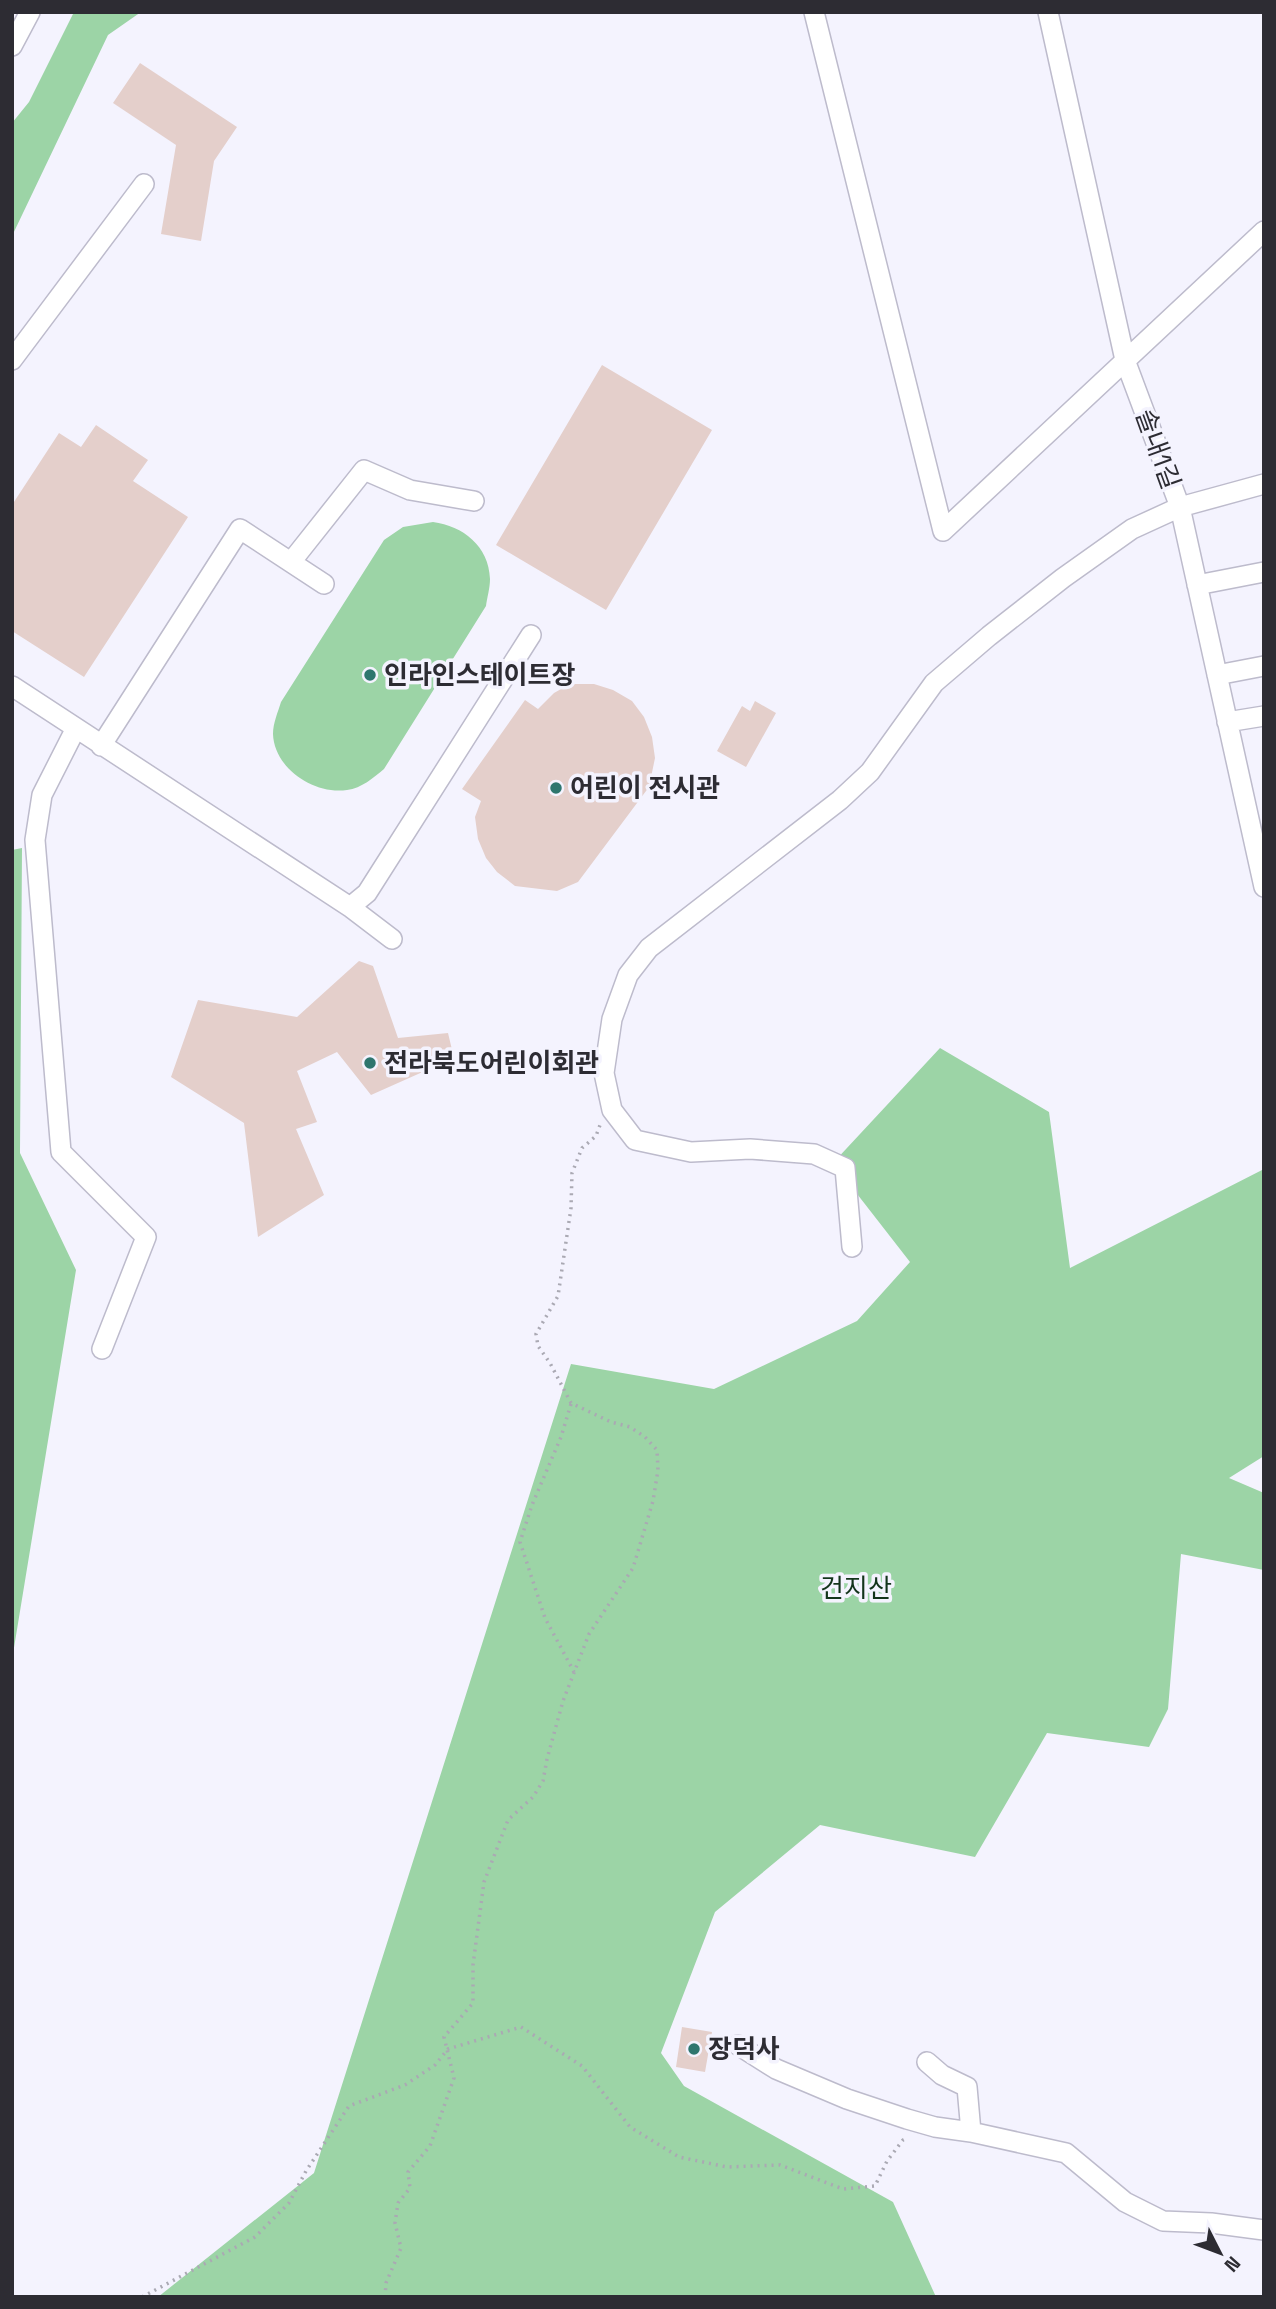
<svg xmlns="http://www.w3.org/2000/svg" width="1276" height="2309" viewBox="0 0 1276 2309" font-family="'Space Grotesk','Noto Sans KR',sans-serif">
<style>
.green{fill:#9cd4a6}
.building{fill:#e4cfcb}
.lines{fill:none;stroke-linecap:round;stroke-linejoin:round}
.minor-casing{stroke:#bdbbcc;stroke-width:22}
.path{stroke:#aaa9b3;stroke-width:3.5;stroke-dasharray:2 5;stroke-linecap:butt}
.minor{stroke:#fff;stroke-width:19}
.poi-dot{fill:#2e766e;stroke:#f4f3fe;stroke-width:2.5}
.labels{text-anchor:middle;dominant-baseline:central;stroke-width:7;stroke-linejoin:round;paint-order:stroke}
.street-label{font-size:26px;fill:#2d2c33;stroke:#f4f3fe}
.poi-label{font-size:26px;font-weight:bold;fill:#2d2c33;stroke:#f4f3fe;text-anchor:start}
.park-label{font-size:26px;fill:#13341b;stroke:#f4f3fe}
</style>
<rect width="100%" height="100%" fill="#f4f3fe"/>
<path class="green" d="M74 12H141L108 35 12 236V123L29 102Z
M433 522C463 526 489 546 490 579 490 588 487 598 486 606L384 769C373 778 362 788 347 790 314 795 274 768 273 734 273 723 278 712 281 702L384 540 403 527Z
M22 848 20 1153 76 1270 12 1660V850Z
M940 1048 1049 1112 1070 1268 1264 1169V1456L1229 1478 1264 1493V1570L1181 1554 1168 1709 1149 1747 1047 1733 975 1857 820 1825 715 1912 661 2053 684 2086 893 2202 936 2297H158L314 2173 571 1364 714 1389 857 1321 910 1262 833 1163Z"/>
<path class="building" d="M140 63 237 127 214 161 201 241 161 234 176 145 113 103Z
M602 365 712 430 606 610 496 545Z
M96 425 148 460 133 481 188 517 84 677 12 631V505L59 433 81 447Z
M570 684H594L613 690 632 701 644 717 652 737 655 758 649 787 578 882 557 891 515 886 497 872 486 858 478 839 475 817 481 801 462 789 525 700 538 709 554 693Z
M755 701 776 713 746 767 717 751 742 706 750 711Z
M359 961 373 966 398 1038 448 1033 454 1058 371 1095 337 1052 297 1071 317 1122 296 1129 324 1195 258 1237 244 1123 171 1077 198 1000 297 1017Z
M682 2027 712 2032 705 2072 676 2067Z"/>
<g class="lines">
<g class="minor-casing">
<path id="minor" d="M814 12 943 531 1264 231
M1048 12 1125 360 1180 507 1264 887
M12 46 30 12
M12 360 144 184
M291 562 364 470 410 490 474 501
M1197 585 1264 572
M1217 675 1264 666
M12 686 350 907
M1227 722 1264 716
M76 728 42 795 35 840 61 1152 146 1237 102 1349
M101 746 240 529 324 584
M392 939 350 907 367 893 531 635
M852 1247 845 1168 814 1154 750 1149 691 1152 635 1140 612 1110 604 1073 612 1019 628 975 649 948 840 800 870 772 934 683 989 636 1063 578 1132 529 1180 507 1264 484
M738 2045 776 2069 847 2099 907 2119 935 2127 971 2132 1066 2153 1125 2202 1163 2221 1211 2223 1264 2230
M927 2062 942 2075 967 2087 971 2132"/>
</g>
<path class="path" d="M571 1404 561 1437 532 1505 520 1542 545 1618 574 1672
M142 2297 255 2237 289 2203 306 2171 349 2106 405 2085 435 2065 448 2049 521 2027 582 2066 630 2127 679 2157 727 2167 780 2165 843 2189 875 2186 887 2161 903 2140 907 2138
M385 2297 386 2283 401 2248 395 2223 398 2203 410 2188 408 2172 430 2146 454 2078 444 2037 473 2003V1965L484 1882 508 1820 533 1797 543 1781 547 1759 563 1701 589 1634 633 1568 653 1501 658 1470 657 1450 645 1437 630 1427 611 1422 571 1403 550 1363 538 1346 536 1334 558 1296 571 1208 572 1173 582 1148 596 1136 600 1125"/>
<use href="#minor" class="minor"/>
</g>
<g class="poi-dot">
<circle cx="370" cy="675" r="7"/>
<circle cx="556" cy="788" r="7"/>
<circle cx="370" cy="1063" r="7"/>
<circle cx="694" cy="2049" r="7"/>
</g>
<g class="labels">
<g class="street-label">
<text transform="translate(1158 449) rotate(70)">솔내1길</text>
</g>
<g class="poi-label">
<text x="384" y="675">인라인스테이트장</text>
<text x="570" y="788">어린이 전시관</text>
<text x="384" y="1063">전라북도어린이회관</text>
<text x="708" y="2049">장덕사</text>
</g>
<g class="park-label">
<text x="856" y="1588">건지산</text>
</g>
</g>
<rect width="1276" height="2309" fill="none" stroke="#2d2c33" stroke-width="28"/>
<g transform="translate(1220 2253) rotate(132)" stroke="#f4f3fe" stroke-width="5" paint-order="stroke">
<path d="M0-5L12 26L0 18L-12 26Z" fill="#2d2c33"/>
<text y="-10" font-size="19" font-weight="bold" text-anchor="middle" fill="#2d2c33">N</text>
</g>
</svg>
